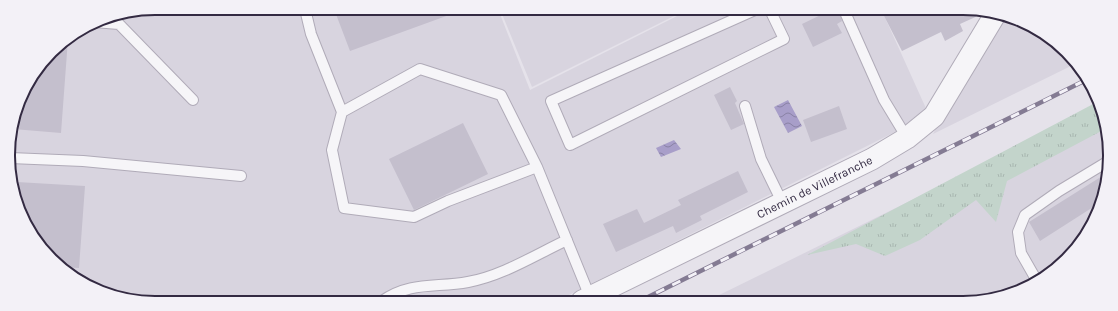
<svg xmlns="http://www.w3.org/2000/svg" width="1118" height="311" viewBox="0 0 1118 311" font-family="Karla,sans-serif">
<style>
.built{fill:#d8d4df}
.grass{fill:url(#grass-tufts)}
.water{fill:url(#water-waves)}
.building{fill:#c4bfcd}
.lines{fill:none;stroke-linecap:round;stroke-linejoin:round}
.service-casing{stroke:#b0abb8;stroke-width:12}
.minor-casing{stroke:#b0abb8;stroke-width:23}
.service{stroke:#f6f5f8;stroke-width:10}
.minor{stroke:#f6f5f8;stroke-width:21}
.rail-casing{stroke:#847b93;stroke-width:4.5}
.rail{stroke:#f3f1f7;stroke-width:3;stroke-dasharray:9;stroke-linecap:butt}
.labels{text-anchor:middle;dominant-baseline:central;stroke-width:3;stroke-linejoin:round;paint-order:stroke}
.street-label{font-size:12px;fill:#332a42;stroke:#f3f1f7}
.rim{fill:none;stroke:#332a42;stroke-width:2}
</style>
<defs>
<pattern id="grass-tufts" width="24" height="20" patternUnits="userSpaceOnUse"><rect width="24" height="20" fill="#c3d4cb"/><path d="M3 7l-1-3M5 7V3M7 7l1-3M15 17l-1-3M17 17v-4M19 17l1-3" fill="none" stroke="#a8b6b0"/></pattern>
<pattern id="water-waves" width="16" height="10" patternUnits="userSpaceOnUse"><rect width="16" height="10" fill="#a89ec9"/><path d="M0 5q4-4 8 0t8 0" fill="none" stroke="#8981a5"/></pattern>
</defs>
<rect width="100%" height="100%" fill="#e5e2ea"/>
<path class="built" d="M156 8 498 9 530 90 689 10H883L882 11 929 115 557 301 127 300 82 283 39 245 16 203 8 146 23 90 58 45 99 19Z
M500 9 686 10 532 87Z
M1000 15 1044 33 1075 64 933 134Z
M1098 104 1107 127V184L1095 221 1067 260 1028 288 982 302 707 301 985 164Z"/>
<path class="grass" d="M242 8H272V15L242 10Z
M1097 102 1107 128 1007 181 996 222 976 200 920 240 885 256 856 244 807 255Z"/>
<path class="water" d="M788 100 802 126 788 133 774 107Z
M674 140 681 149 661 157 656 148Z"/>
<path class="building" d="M334 9H460V11L350 51Z
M831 10H838L842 21 837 24 842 33 813 47 802 24Z
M851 10H866L854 16Z
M881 10 930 11H983L982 14 960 24 963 31 945 41 941 32 902 51Z
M68 39 61 133 13 129 23 90 58 45Z
M730 87 737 101 735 103 744 124 731 130 714 95Z
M839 106 847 129 811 142 803 120Z
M463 123 488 174 414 210 389 159Z
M738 171 748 192 700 216 702 220 676 233 673 226 616 252 603 224 637 209 644 223 681 205 678 200Z
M1107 173V184L1101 202 1040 241 1029 222Z
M17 182 85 186 79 268 63 267 39 245 16 203Z"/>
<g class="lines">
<g class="service-casing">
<path id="service" d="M305 9 311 34 342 112
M755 10 551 101 570 145 784 39 770 10
M844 10 884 100 907 138
M94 22 119 24 193 100
M745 106 761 159 782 202
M10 158 83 161 241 176
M537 167 448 201 414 217 344 208 332 150 342 112 420 69 501 95 537 167 590 297
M1037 281 1021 253 1018 232 1025 215 1059 191 1107 162
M382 301C411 281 436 288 468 282 502 276 535 255 567 240"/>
</g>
<g class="minor-casing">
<g id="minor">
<path id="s1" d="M582 301 872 159 907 138 934 116 996 13"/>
</g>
</g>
<use href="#service" class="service"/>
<use href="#minor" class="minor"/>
<g class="rail-casing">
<path id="rail" d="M640 301 1088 79"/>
</g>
<use href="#rail" class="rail"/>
</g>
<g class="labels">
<g class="street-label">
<text stroke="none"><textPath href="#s1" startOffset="259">Chemin de Villefranche</textPath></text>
</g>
</g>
<path d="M0 0H1118V311H0ZM155 15H963A140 140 0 0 1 1103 155V156A140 140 0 0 1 963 296H155A140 140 0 0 1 15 156V155A140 140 0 0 1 155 15Z" fill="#f3f1f7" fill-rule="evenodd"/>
<path class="rim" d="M155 15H963A140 140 0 0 1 1103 155V156A140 140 0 0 1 963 296H155A140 140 0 0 1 15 156V155A140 140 0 0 1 155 15Z"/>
</svg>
